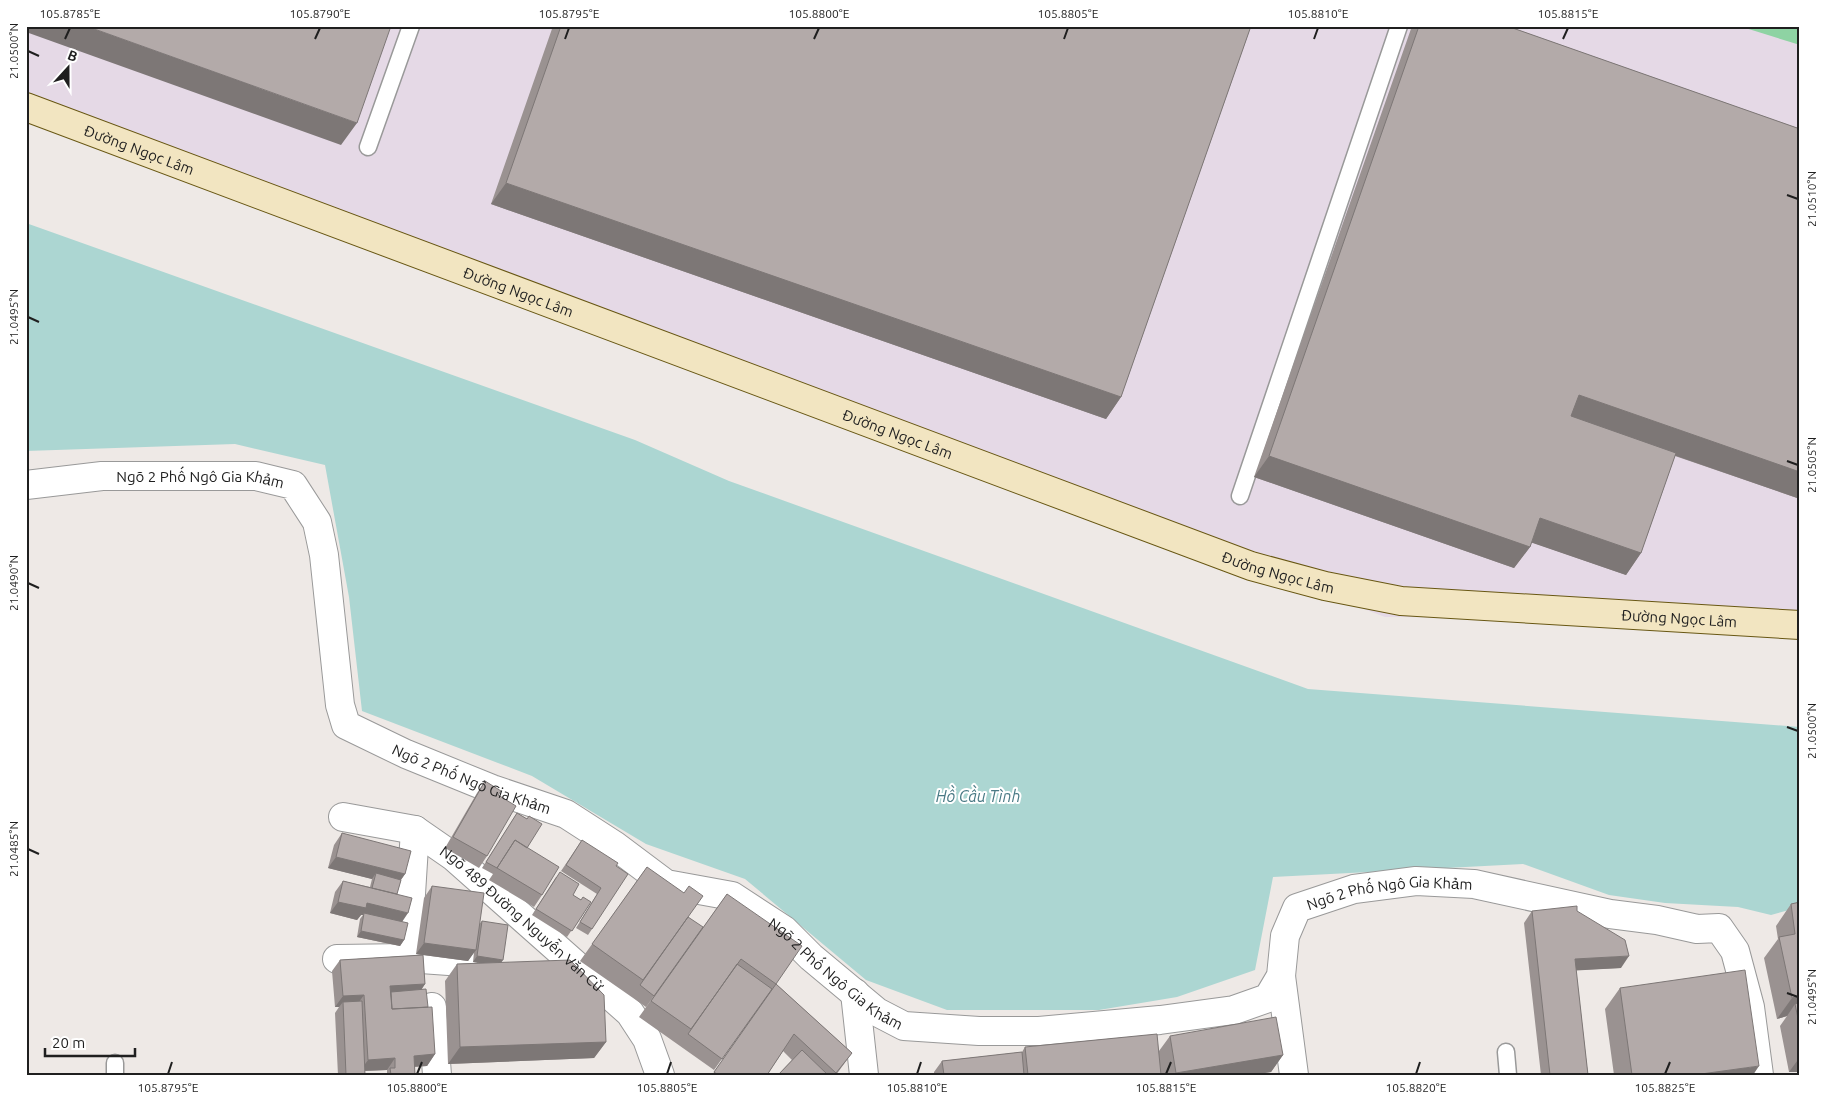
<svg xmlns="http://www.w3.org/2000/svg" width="1826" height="1101" viewBox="0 0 1826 1101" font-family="Ubuntu,sans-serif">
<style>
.industrial{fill:#e5d9e6}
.pitch{fill:#8ed3a3}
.water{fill:#acd6d2}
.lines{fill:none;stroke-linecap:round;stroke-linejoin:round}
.lane-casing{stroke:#999;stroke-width:19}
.street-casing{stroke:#999;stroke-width:30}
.secondary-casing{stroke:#685713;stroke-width:30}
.lane{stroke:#fff;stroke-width:16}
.street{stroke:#fff;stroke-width:28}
.secondary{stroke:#f2e5c1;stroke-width:28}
.wall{fill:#9a9291}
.shaded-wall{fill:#7d7776}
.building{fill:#b3aaa9;stroke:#7d7776}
.ticks{fill:none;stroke:#1f1f1f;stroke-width:2}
.labels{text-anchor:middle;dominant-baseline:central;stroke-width:4;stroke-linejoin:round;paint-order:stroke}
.street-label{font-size:15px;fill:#1f1f1f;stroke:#fff}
.water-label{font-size:16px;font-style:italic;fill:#497a85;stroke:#fff}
.neatline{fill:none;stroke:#1f1f1f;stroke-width:2}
.ticks-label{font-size:12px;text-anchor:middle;fill:#1f1f1f}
</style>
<rect width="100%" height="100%" fill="#eee9e6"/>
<path class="industrial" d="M26 26H1800V619L1385 617 26 98Z"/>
<path class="pitch" d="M1739 26H1800V45Z"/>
<path class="water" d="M26 223 635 440 729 481 1308 689 1800 727V907L1771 915 1738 907 1665 903 1609 895 1523 864 1273 877 1255 970 1177 997 1099 1010H947L866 980 745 879 646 844 532 776 362 711 349 597 325 465 235 444 26 451Z"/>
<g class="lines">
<g class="lane-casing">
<path id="lane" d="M368 147 411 26
M1240 496 1399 26
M1506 1052 1508 1075
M115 1063V1075"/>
</g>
<g class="street-casing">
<g id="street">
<path id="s1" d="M26 485 102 476H256L293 485 317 522 324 555 340 705 346 725 406 754 492 789 566 814 614 845 666 884 732 896 784 930 811 957 877 1012 904 1026 979 1031H1039L1160 1020 1234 1010 1268 998 1281 976 1285 936 1297 908 1354 889 1416 881 1474 884 1610 914 1657 920 1697 929 1719 928 1735 951 1750 1007 1759 1075"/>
<path id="s2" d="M343 817 415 830 454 857 630 1013 647 1039 660 1075"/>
<path d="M407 958 415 830"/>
<path d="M337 959 407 958 463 962"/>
<path d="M1281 976 1294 1075"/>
<path d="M855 993 864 1075"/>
<path d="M432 1007 437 1075"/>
</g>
</g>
<g class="secondary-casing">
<g id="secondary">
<path id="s3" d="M26 107 1251 566 1325 586 1401 601 1800 625"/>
</g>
</g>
<use href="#lane" class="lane"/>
<use href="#street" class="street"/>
<use href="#secondary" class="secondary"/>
</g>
<path class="wall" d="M553 26H1251L1121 397 1106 419 491 204Z
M1412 26H1507L1800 129V499L1675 456 1641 553 1626 575 1531 542 1530 547 1514 568 1254 477Z
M485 781 487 856 479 868 445 848 477 793Z
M517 813 527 819V848L542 895 534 907 489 880 493 874 482 868Z
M342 833 405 874 401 880 397 894 402 922 404 940 400 946 357 937 360 919 363 915H361L357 920 330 913 335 892 343 881 370 887 372 879 328 868 334 845Z
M582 840 616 866 592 929 588 935 576 928 597 894 561 871Z
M647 867 666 948 703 927 646 1007 580 961Z
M556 877 573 895 581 900 591 902 567 937 532 915Z
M432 886 479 924 482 921 501 962 606 1042 594 1058 448 1064 445 981 457 964 480 963 473 962 474 952 468 961 423 955 425 984 421 990 428 1007 435 1054 427 1066 415 1067V1075H385L387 1073V1070L365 1071V1075H338L335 1013 339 1007H335L332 971 340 960 421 955 416 954 424 898Z
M727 894 776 984 852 1053 836 1075H778L792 1060 783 1051 767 1075H712L764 1000 714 1070 639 1017Z
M1800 902V1075H1799L1798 1072H1789L1780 1026 1787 1016 1777 1019 1764 958 1778 939 1776 926 1791 904Z
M1532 911H1577L1621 968 1576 970 1588 1075H1541L1524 923Z
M1620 988 1753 1075H1614L1605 1009Z
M1170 1036 1283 1055 1271 1072 1252 1075H934V1072L942 1061 1022 1052 1025 1047 1159 1051Z"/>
<path class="shaded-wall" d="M26 26H86L357 123 341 145 26 32Z
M506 183 1121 397 1106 419 491 204Z
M1579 395 1800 472V499L1564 417Z
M1269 456 1530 547 1514 568 1254 477Z
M1540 518 1641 553 1626 575 1524 540Z
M336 857 405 874 397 885 376 873 372 879 328 868Z
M338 902 367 903 408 913 400 925 364 913 363 915H361L357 920 330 913Z
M361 931 404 940 400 946 357 937Z
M424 943 476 950 468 961 416 954Z
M477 956 503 960 499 966 473 962Z
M1629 956 1621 968 1567 971 1575 959Z
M425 984 417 996 387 998 390 986Z
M364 995 356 1006 343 1002 339 1007H335L343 996Z
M1800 995V1000L1796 1005 1795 1004 1787 1016 1777 1019 1792 998Z
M606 1042 594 1058 448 1064 460 1047Z
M435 1054 427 1066 406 1067 414 1056Z
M1283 1055 1271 1072 1252 1075H1175L1176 1073Z
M1800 1057V1070L1798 1072H1789Z
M395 1058 387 1070 360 1071 368 1060Z
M1759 1066 1753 1075H1694Z"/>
<path class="building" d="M86 26H391L357 123Z
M561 26H1251L1121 397 506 183Z
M1419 26H1507L1800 129V472L1579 395 1571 416 1676 453 1641 553 1540 518 1530 547 1269 456Z
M485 781 501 791 498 795 516 806 487 856 453 837Z
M517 813 527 819 529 816 542 824 527 848 515 840 497 868 486 862Z
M342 833 411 851 405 874 336 857Z
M515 840 559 867 542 895 497 868Z
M582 840 618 863 616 866 628 874 592 929 580 922 601 888 566 865Z
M647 867 684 893 689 886 703 896 643 980 592 944Z
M560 872 579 884 573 895 581 900 583 897 591 902 572 931 536 909Z
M376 873 401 880 397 894 372 888Z
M343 881 412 898 408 913 367 903 366 908 338 902Z
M432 886 484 893 476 950 424 943Z
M727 894 802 946 776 984 852 1053 836 1073 794 1034 767 1075H718L714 1072 776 984 741 959 691 1029 651 1001Z
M1800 902V995L1792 998 1779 937 1795 934 1791 904Z
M1577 906V911L1625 940 1629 956 1575 959 1588 1075H1550L1532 911Z
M364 913 408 923 404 940 361 931Z
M688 917 703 927 654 996 640 985Z
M482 921 508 925 503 960 477 956Z
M423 955 425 984 390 986 392 1009 432 1007 435 1054 414 1056 415 1075H391L390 1068H395V1058L368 1060 364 995 343 996 340 960Z
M570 960 604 995 606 1042 460 1047 457 964Z
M737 964 772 989 722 1059 688 1034Z
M1745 970 1759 1066 1694 1075H1632L1620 988Z
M426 989 428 1007 392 1009 391 992Z
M362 1001 365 1075H346L343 1002Z
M1800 1002V1028L1795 1004Z
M1276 1017 1283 1055 1176 1073 1170 1036Z
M1157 1034 1161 1075H1028L1025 1047Z
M802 1050 828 1075H778Z
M1022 1052 1024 1075H944L942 1061Z"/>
<path class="ticks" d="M65 39 70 28M315 39 320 28M565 39 569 28M814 39 819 28M1064 39 1068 28M1314 39 1318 28M1563 39 1568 28M28 51 39 56M1787 195 1798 199M28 317 39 322M1787 461 1798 465M28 583 39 588M1787 727 1798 731M28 849 39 854M1787 993 1798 997M168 1074 172 1062M417 1074 422 1062M667 1074 671 1062M917 1074 921 1062M1166 1074 1171 1062M1416 1074 1420 1062M1665 1074 1670 1062"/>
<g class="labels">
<g class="street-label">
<text stroke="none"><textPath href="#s3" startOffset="121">Đường Ngọc Lâm</textPath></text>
<text stroke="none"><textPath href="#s3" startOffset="526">Đường Ngọc Lâm</textPath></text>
<text stroke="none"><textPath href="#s3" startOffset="931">Đường Ngọc Lâm</textPath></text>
<text stroke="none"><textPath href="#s1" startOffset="175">Ngõ 2 Phố Ngô Gia Khảm</textPath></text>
<text stroke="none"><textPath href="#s3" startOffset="1336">Đường Ngọc Lâm</textPath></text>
<text stroke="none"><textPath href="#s3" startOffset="1741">Đường Ngọc Lâm</textPath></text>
<text stroke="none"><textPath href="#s1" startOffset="655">Ngõ 2 Phố Ngô Gia Khảm</textPath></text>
<text stroke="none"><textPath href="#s1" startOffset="1720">Ngõ 2 Phố Ngô Gia Khảm</textPath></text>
<text stroke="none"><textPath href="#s2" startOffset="212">Ngõ 489 Đường Nguyễn Văn Cừ</textPath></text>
<text stroke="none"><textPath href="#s1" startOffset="1075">Ngõ 2 Phố Ngô Gia Khảm</textPath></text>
</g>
<g class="water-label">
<text x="978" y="796">Hồ Cầu Tình</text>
</g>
</g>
<rect width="1826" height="1101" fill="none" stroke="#ffffff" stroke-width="55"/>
<g transform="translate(68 68) rotate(21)" stroke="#ffffff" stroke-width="4" paint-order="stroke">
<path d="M0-4L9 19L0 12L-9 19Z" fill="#1f1f1f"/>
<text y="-8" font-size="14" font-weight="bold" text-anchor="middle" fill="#1f1f1f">B</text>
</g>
<path d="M45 1048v8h90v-8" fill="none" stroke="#1f1f1f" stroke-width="2.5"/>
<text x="52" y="1048" font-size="15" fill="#1f1f1f" stroke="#ffffff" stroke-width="4" paint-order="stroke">20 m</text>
<rect x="28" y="28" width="1770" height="1046" class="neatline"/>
<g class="ticks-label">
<text x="70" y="18">105.8785°E</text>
<text x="320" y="18">105.8790°E</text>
<text x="569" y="18">105.8795°E</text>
<text x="819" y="18">105.8800°E</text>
<text x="1068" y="18">105.8805°E</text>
<text x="1318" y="18">105.8810°E</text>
<text x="1568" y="18">105.8815°E</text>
<text transform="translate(14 51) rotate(-90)" y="4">21.0500°N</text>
<text transform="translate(1812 199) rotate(-90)" y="4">21.0510°N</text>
<text transform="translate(14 317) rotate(-90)" y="4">21.0495°N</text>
<text transform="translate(1812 465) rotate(-90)" y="4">21.0505°N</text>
<text transform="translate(14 583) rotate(-90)" y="4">21.0490°N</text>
<text transform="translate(1812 731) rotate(-90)" y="4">21.0500°N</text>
<text transform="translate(14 849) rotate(-90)" y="4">21.0485°N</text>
<text transform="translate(1812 997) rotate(-90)" y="4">21.0495°N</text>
<text x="168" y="1092">105.8795°E</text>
<text x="417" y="1092">105.8800°E</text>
<text x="667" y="1092">105.8805°E</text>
<text x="917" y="1092">105.8810°E</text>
<text x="1166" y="1092">105.8815°E</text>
<text x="1416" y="1092">105.8820°E</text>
<text x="1665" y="1092">105.8825°E</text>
</g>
</svg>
